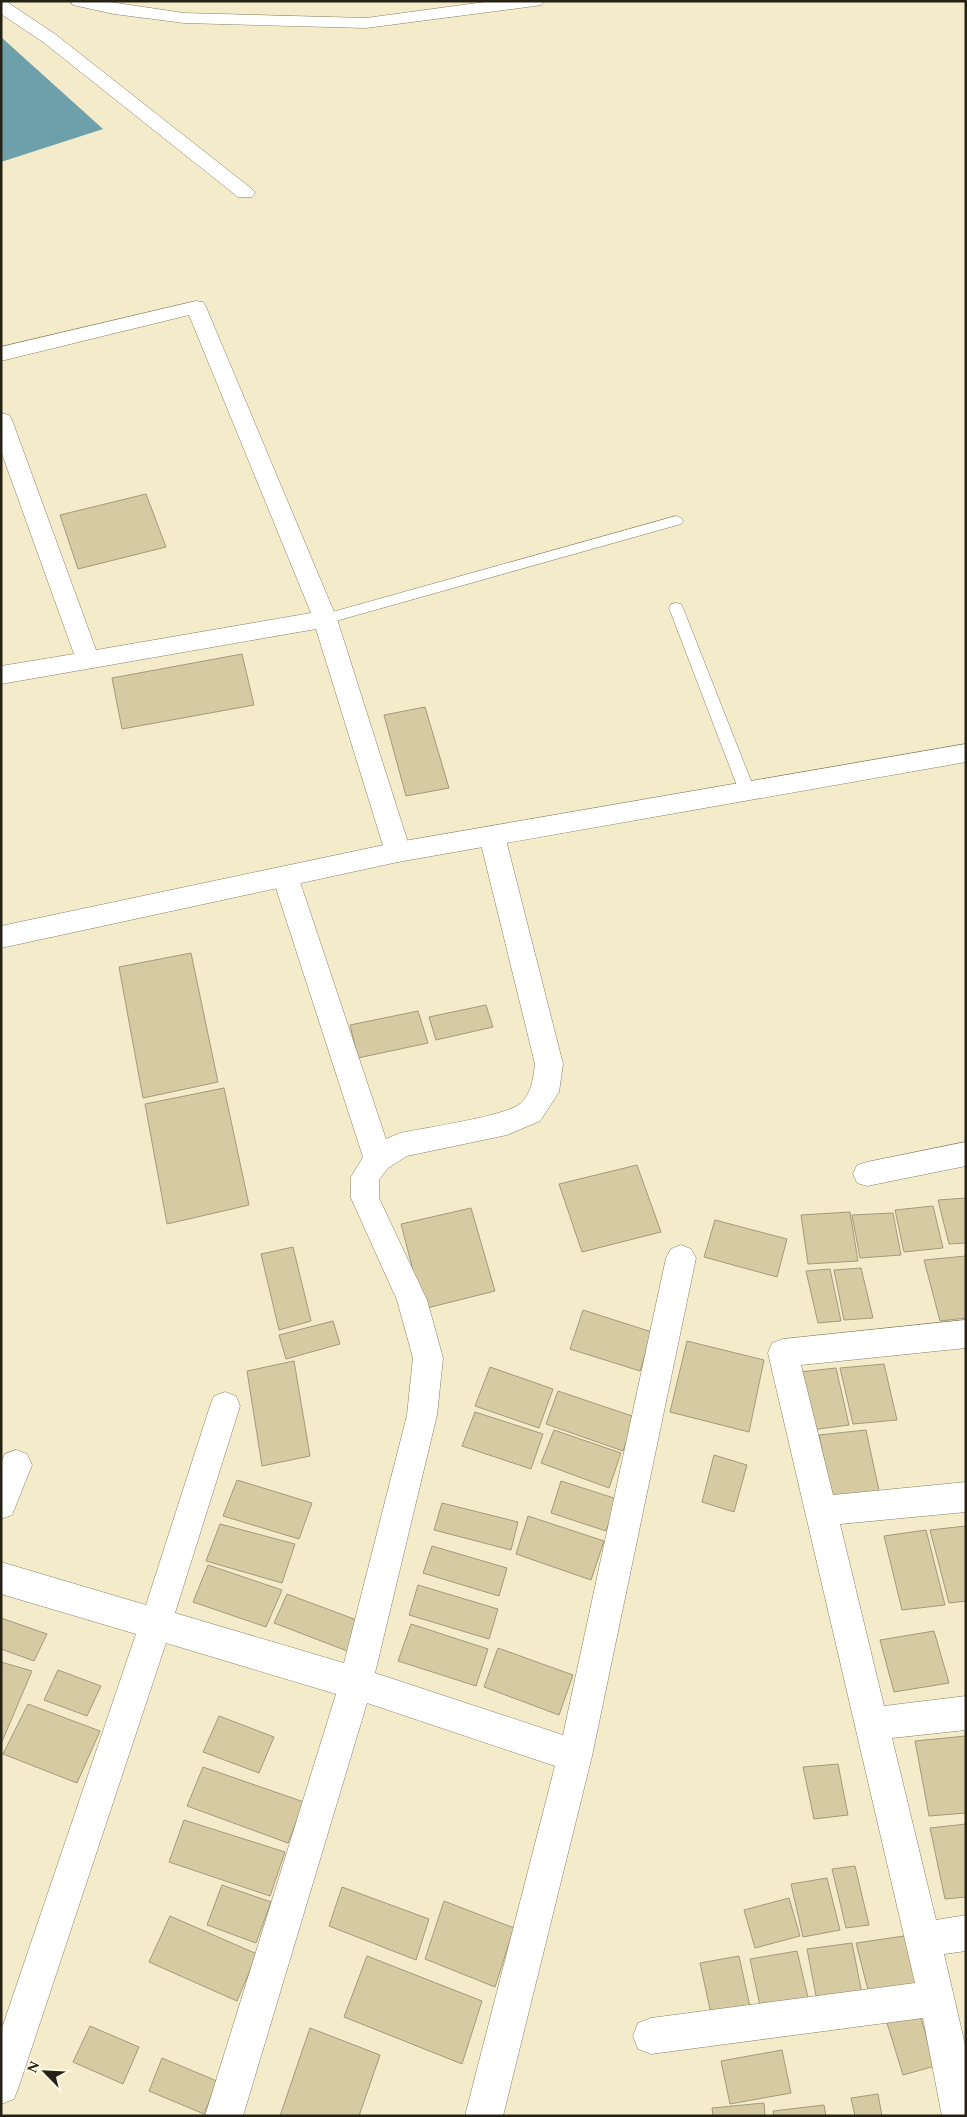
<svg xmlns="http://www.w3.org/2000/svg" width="967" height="2117" viewBox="0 0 967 2117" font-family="Spectral,serif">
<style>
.water{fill:#6ea0ab}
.building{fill:#d5caa1;stroke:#a39a7b}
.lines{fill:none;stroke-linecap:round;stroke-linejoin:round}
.service-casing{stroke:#877f61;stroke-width:1}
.minor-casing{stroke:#877f61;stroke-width:1}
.tertiary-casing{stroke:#877f61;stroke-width:1}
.service{fill:#fff;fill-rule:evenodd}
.minor{fill:#fff;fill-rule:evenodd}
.tertiary{fill:#fff;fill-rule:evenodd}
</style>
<rect width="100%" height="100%" fill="#f4ebca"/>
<path class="water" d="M1 37 103 129 1 162Z"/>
<path class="building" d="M146 494 166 547 78 569 60 515Z
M242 654 254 705 122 729 112 678Z
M425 707 449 788 406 796 384 715Z
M191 953 218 1082 143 1098 119 967Z
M486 1005 493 1027 436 1040 429 1017Z
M418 1011 428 1043 358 1058 350 1025Z
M224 1088 249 1205 167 1224 145 1104Z
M637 1165 661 1232 582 1252 559 1184Z
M966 1198V1243L949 1244 938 1200Z
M933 1206 943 1248 904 1252 895 1210Z
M471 1208 495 1291 423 1309 401 1224Z
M850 1212 858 1261 808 1264 801 1215Z
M893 1213 901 1255 860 1258 852 1215Z
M715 1220 787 1239 777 1277 704 1257Z
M293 1247 311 1321 279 1330 261 1254Z
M966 1256V1318L940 1321 924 1260Z
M861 1268 873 1318 844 1320 834 1270Z
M830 1269 841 1321 818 1323 806 1271Z
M583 1310 652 1332 640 1371 570 1349Z
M333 1321 340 1344 286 1359 279 1335Z
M687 1341 764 1360 749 1432 670 1412Z
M294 1361 310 1456 262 1466 247 1371Z
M884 1364 897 1420 853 1424 840 1368Z
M490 1367 553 1389 539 1428 475 1406Z
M836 1368 849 1425 811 1430 800 1372Z
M558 1391 635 1417 623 1451 546 1424Z
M475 1412 543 1434 531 1469 462 1446Z
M554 1430 621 1453 609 1488 541 1463Z
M866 1430 881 1500 833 1505 819 1435Z
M714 1455 747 1465 734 1512 702 1502Z
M237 1480 312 1503 299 1539 223 1516Z
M561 1481 617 1499 606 1531 551 1513Z
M442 1503 518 1522 511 1550 434 1530Z
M528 1516 604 1541 591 1580 516 1554Z
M220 1524 295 1544 282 1583 206 1561Z
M966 1526V1601L949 1603 930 1530Z
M926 1530 945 1605 902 1610 884 1536Z
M432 1546 507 1568 499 1596 423 1573Z
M208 1565 282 1590 266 1627 193 1602Z
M418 1585 498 1609 489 1639 409 1615Z
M287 1594 362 1622 350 1652 274 1623Z
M1 1618 47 1634 34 1661 1 1649Z
M411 1624 488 1649 476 1686 398 1661Z
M934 1631 949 1683 894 1692 880 1640Z
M498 1648 573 1675 559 1715 484 1687Z
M1 1662 32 1671 1 1744Z
M58 1670 101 1686 87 1716 44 1700Z
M28 1704 100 1731 77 1783 3 1754Z
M219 1716 274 1737 259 1773 203 1752Z
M966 1736V1813L929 1816 915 1741Z
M838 1764 848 1815 814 1819 803 1767Z
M203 1767 304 1802 288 1843 187 1806Z
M184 1820 285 1852 270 1896 169 1862Z
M966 1824V1897L945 1899 930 1828Z
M855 1866 869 1925 846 1928 832 1869Z
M827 1878 840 1930 803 1937 791 1884Z
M222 1885 271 1902 256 1943 207 1925Z
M342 1887 429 1919 416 1960 329 1926Z
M789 1898 800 1936 755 1948 744 1910Z
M444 1901 514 1928 495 1987 425 1959Z
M170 1916 257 1954 237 2001 149 1962Z
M911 1935 923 1986 869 1994 856 1943Z
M852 1943 863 1999 818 2006 807 1949Z
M797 1951 810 2006 762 2015 750 1959Z
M367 1956 482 2001 462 2064 344 2017Z
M739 1956 752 2016 713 2023 700 1963Z
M920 2015 935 2066 903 2075 887 2023Z
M90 2026 139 2047 123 2084 73 2062Z
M310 2028 380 2055 359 2116H280Z
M782 2050 791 2093 730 2104 721 2061Z
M162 2058 217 2081 204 2114 149 2091Z
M878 2094 882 2116H855L851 2098Z
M764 2103 765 2116H713L712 2108Z
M824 2105 826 2116H774L773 2111Z"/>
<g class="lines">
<g class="service-casing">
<path id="service" d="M676 516 681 518 683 521 681 524 325 624 320 623 318 619 320 615 325 614Z
M676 603 681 604 683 608 755 791 753 795 747 797 741 795 739 791 669 608 671 604Z"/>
</g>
<g class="minor-casing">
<path id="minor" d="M1 1 7 2 55 34 252 189 255 193 252 197H238L43 42 1 14Z
M70 1H103L184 13 366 18 492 1H544L541 5 535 6 366 28 184 23 114 14 73 5Z
M196 301 203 302 206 307 337 619 411 852 407 859 398 862 389 859 385 852 316 629 1 684V666L74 654 1 451V413L9 415 12 420 96 650 311 613 189 315 1 361V347Z
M492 826 501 829 505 836 563 1064 559 1092 540 1121 507 1135 407 1156 388 1168 379 1180V1198L427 1300 443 1358 437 1415 375 1673 563 1735 666 1258 671 1249 681 1245 691 1249 696 1258 592 1756 503 2116H465L555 1766 367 1703 243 2116H205L336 1694 166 1643 19 2086 14 2099 1 2104V2031L136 1634 1 1594V1562L146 1605 210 1406 214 1396 225 1392 236 1396 240 1406 175 1613 344 1663 407 1415 413 1358 397 1300 351 1198V1177L363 1157 272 876 276 869 285 866 294 869 298 876 386 1139 400 1133C423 1128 508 1116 521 1103 532 1092 533 1079 535 1064L479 836 483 829Z
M966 1142V1166L867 1186 857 1183 853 1174 857 1165 867 1162Z
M966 1320V1348L801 1365 833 1495 966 1482V1512L840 1524 884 1706 966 1696V1730L892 1738 936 1920 966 1915V1951L944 1954 966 2049V2116H942L923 2018 651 2054 638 2049 633 2036 638 2023 651 2018 915 1983 768 1353 772 1343 783 1339Z
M16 1450 27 1454 32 1465 12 1515 1 1519V1463L5 1454Z"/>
</g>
<g class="tertiary-casing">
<path id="tertiary" d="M966 744V762L398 862 1 948V926L398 842Z"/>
</g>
<use href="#service" class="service"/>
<use href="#minor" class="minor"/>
<use href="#tertiary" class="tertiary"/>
</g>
<rect width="967" height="2117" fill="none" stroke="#252215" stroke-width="5"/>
<g transform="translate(45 2072) rotate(294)" stroke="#fef8e5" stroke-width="4" paint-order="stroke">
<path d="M0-4L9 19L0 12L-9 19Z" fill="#252215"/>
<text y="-8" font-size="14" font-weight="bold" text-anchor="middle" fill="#252215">N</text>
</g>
</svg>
